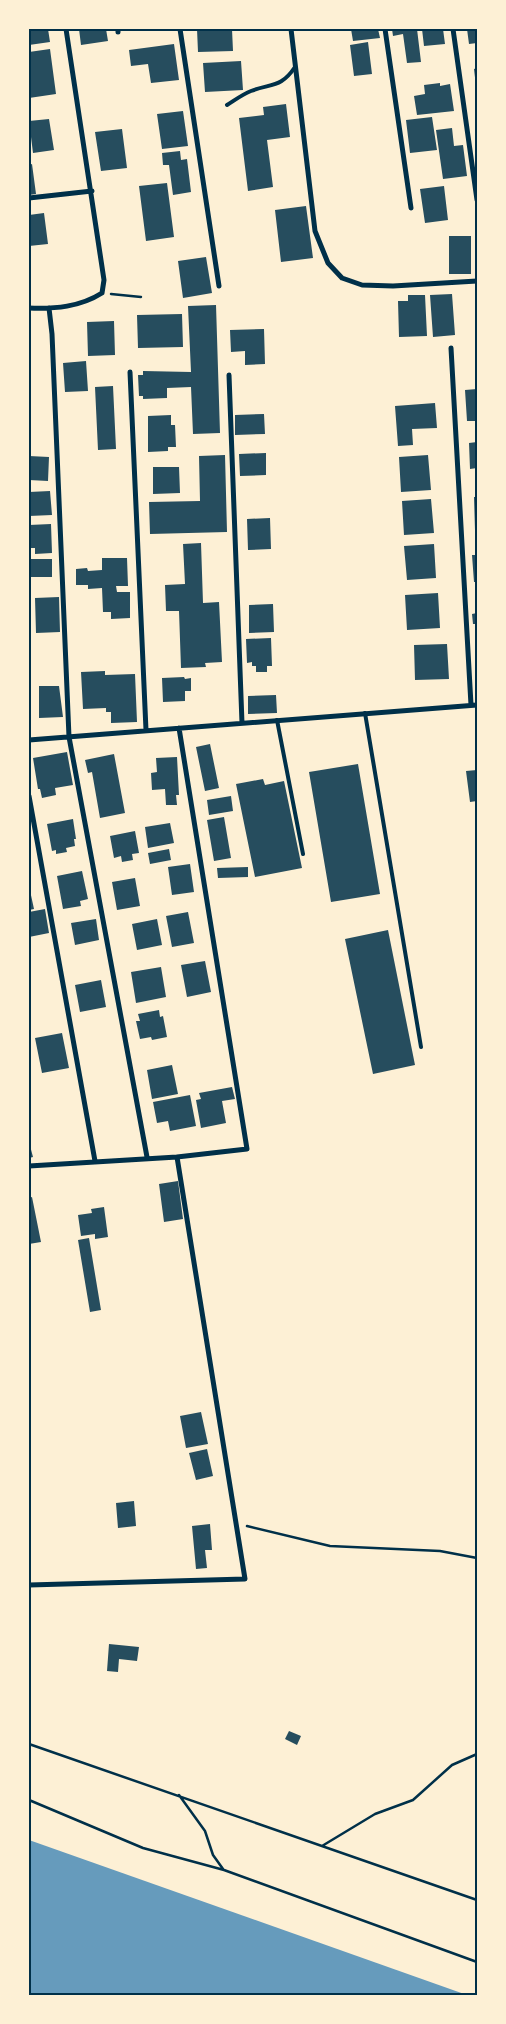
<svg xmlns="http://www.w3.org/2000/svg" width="506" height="2024" viewBox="0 0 506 2024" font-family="Commissioner,sans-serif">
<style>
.water{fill:#669bbc}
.building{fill:#264d5e}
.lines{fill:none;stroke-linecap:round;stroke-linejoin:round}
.path{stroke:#003049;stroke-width:2.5}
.service{stroke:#003049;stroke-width:4}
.minor{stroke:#003049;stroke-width:5}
.neatline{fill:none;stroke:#003049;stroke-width:2}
</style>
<rect width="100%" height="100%" fill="#fdf0d5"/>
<path class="water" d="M29 1840 467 1995H29Z"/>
<path class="building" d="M29 29H48L50 42 29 45Z
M79 29H106L108 41 81 45Z
M197 29H232L233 51 198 52Z
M351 29H378L380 38 353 41Z
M392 29H417L421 62 407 63 403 34 393 36Z
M422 29H443L445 44 424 46Z
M467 29H477V43L469 44Z
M368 42 372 74 354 76 350 45Z
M174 44 179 80 151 83 148 64 131 66 129 50Z
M50 49 56 94 29 98V52Z
M241 61 243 90 205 92 203 63Z
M477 68V86H476L474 69Z
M440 83V86L450 84 454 111 417 115 414 96 425 94 424 85Z
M286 104 290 137 267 140 273 187 248 191 239 118 264 115 263 107Z
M183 111 188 146 162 149 157 114Z
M432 117 437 150 410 153 406 120Z
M49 119 54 150 33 153 29 121Z
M452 128 454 146 463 145 467 176 443 179 436 130Z
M122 129 127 168 101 171 95 132Z
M180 151 181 160 187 159 191 192 173 195 169 165H163L162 153Z
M32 164 36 194 29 195V165Z
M167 183 174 237 146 241 139 186Z
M444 186 448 220 425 223 420 189Z
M306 206 313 258 281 262 275 210Z
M44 213 48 244 29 246V215Z
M449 236H471V274H449Z
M206 257 212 293 183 298 178 261Z
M452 294 455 335 433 337 430 295Z
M408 295H425L427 336 399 337 398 301H408Z
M216 305 220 433 193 434 191 387 167 388V398L143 399V396H139L138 375H143V371L191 372 188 306Z
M182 314 183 347 138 348 137 315Z
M114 321 115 355 88 356 87 322Z
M264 329 265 364 245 365V351L231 352 230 330Z
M86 361 88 391 65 392 63 363Z
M113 386 116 449 98 450 95 387Z
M477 389V421H467L465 390Z
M435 403 437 428 412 429 413 445 398 446 395 406Z
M264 414 265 434 235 435V415Z
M171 415V425H175L176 447H168V451L148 452V416Z
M477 442V468L470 469 469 443Z
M266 453V475L240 476 239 454Z
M225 455 227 532 150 534 149 502 200 501 199 456Z
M428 455 431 490 401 492 399 457Z
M29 456 49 457 48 481 29 480Z
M153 467H179L180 493 153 494Z
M50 491 52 515 29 516V492Z
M474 497H477V529L475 530Z
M431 499 434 533 404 535 402 501Z
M270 518 271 549 248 550 247 519Z
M51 524 52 553 35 554V548H29V525Z
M201 543 203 603 219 602 222 662 205 663 206 667 181 668 179 611H166L165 585 185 584 183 544Z
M434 544 436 578 407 580 404 546Z
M472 555H477V582H474Z
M102 558H127L128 586H116L117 592H130V618L111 619V612H103L102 588 88 589V585H76V569L87 568 88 571 102 570Z
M31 559H52V577H31Z
M438 593 440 628 407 630 405 595Z
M59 597 60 632 36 633 35 598Z
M273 604 274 632 249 633V605Z
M477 613V624H473L472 614Z
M271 638 272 666H267V672H256V666H252V662L247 663 246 639Z
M447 644 449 679 415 680 414 645Z
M105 671V675L135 674 137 722 111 723V712H106V708L83 709 81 672Z
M184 677 185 679 191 678V691H185V701L163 702 162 678Z
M39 686H59L63 717 39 718Z
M276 695 277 713 248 714V696Z
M210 744 219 788 205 791 196 747Z
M67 752 73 785 55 788 56 795 42 798 40 789H38L33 758Z
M114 754 125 813 100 818 92 772 88 773 85 760Z
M177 757 179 795H176L177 805H166L165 789 152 790 151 773 157 772 156 758Z
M358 764 380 894 331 902 309 772Z
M477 770V801L470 802 466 771Z
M263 779 265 785 284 781 302 868 255 877 236 784Z
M231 796 233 811 209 815 207 800Z
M224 817 231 858 214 861 207 820Z
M73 819 76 839H74L75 846 66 848 67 852 56 854V850L52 851 47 824Z
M170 823 174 843 148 848 145 827Z
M135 831 139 853 132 854 133 860 122 862 121 856 114 858 110 836Z
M169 849 171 860 150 864 148 853Z
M190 864 194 892 172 895 168 867Z
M248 867V877L218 878 217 868Z
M82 871 88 899 80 901 81 906 63 909 57 876Z
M135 878 140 906 117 910 112 882Z
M29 886 34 909 29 910Z
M45 909 49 933 29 937V912Z
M188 912 194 943 172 947 166 916Z
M96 919 99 940 75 945 71 923Z
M157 919 162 945 137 950 132 924Z
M388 930 415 1065 373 1074 345 939Z
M205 961 211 992 187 997 181 965Z
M161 967 166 997 136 1003 131 972Z
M101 980 106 1007 80 1012 75 985Z
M159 1010 160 1017 163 1016 167 1037 152 1040 151 1037 140 1039 136 1021H140L138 1014Z
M62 1033 69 1068 42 1073 35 1038Z
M172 1065 178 1094 152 1099 147 1070Z
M232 1087 235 1099 222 1101 226 1123 201 1128 196 1100 201 1099 199 1093Z
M190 1095 196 1126 170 1131 168 1121 157 1123 153 1102Z
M29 1142 33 1157 29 1158Z
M178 1181 183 1219 164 1222 159 1184Z
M32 1197 41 1242 29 1244V1198Z
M104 1207 108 1237 95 1239V1234L81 1236 78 1215 92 1213 91 1209Z
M89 1238 101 1310 90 1312 78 1240Z
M201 1412 208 1444 186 1448 180 1416Z
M207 1449 213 1476 196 1480 189 1453Z
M134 1501 136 1526 118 1528 116 1503Z
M210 1524 212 1550H205L207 1568 196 1569 192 1526Z
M109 1644 139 1647 137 1661 119 1659 118 1672 107 1671Z
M289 1731 301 1736 297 1745 285 1739Z"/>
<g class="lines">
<path class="path" d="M111 294 141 297
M247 1526 330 1546 440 1551 477 1558
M29 1744 477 1900
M179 1795 205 1831 213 1855 223 1869
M29 1800 143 1848 224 1870 477 1962
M322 1846 375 1814 413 1800 452 1765 477 1754"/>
<path class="service" d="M227 105C235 100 243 94 251 91 272 83 281 88 295 67
M365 713 421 1047
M277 720 303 854"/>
<path class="minor" d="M118 29V32
M180 29 219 286
M291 29 315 231 328 263 342 278 362 285 393 286 477 281
M385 29 411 208
M453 29 477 200
M29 198 92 191
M29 308C55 309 80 307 102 293L104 280 66 29
M49 308 52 334 69 737 147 1157
M451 348 471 705
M130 372 146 730
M229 375 242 723
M29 740 477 705
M29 796 95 1161
M29 1166 177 1157 247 1149 179 728
M29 1585 245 1579 177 1157"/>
</g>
<rect width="506" height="2024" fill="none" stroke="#fdf0d5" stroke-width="60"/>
<rect x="30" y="30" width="446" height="1964" class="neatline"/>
</svg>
